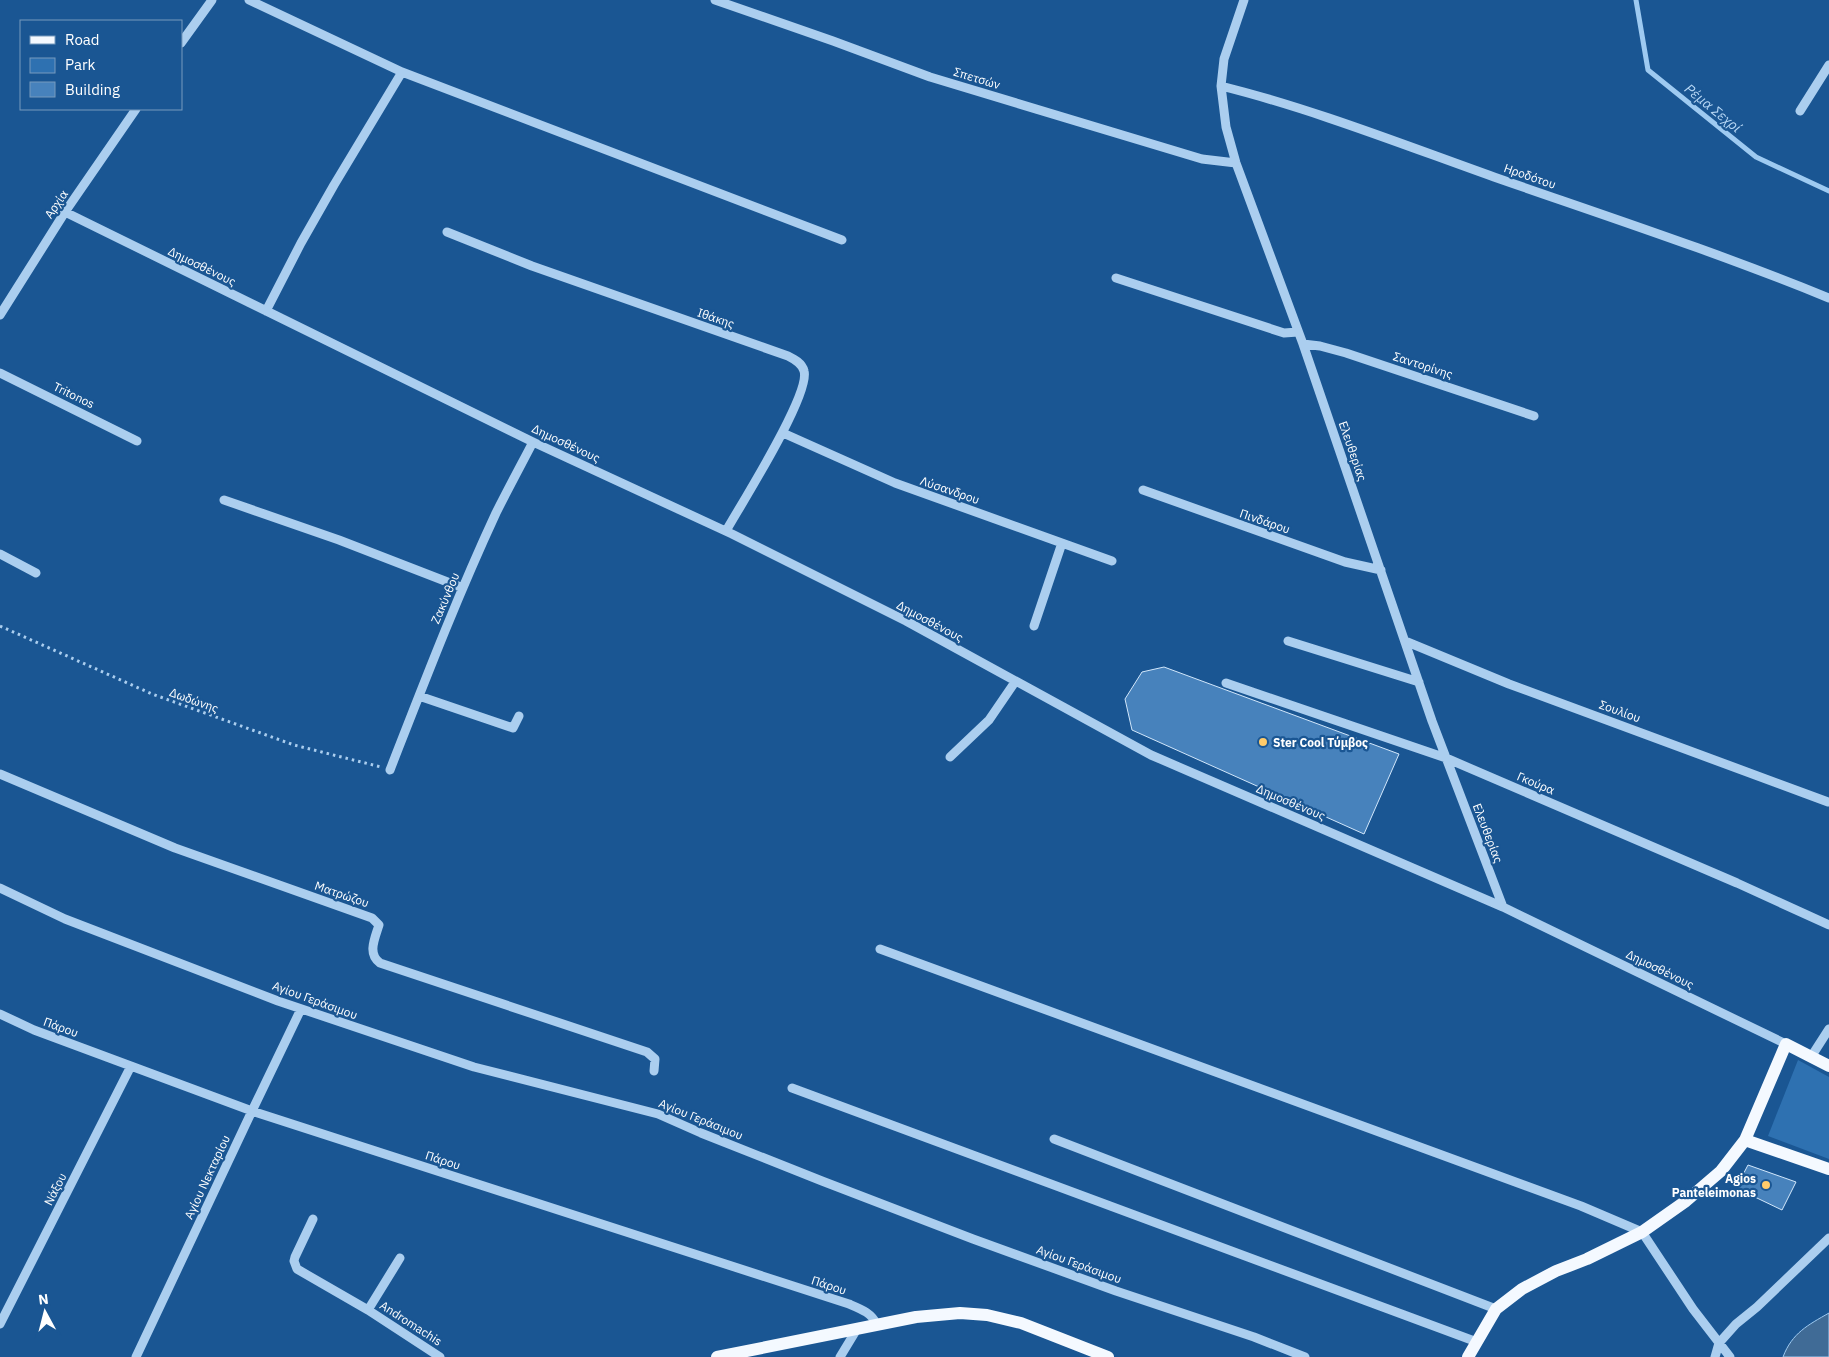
<svg xmlns="http://www.w3.org/2000/svg" width="1829" height="1357" viewBox="0 0 1829 1357" font-family="'IBM Plex Sans',sans-serif">
<style>
.green{fill:#2e71b1}
.water{fill:#406b96;stroke:#9ecaf1}
.lines{fill:none;stroke-linecap:round;stroke-linejoin:round}
.stream{stroke:#9ecaf1;stroke-width:5}
.building{fill:#4782bc;stroke:#d2e7fb}
.path{stroke:#abceef;stroke-width:3;stroke-dasharray:2.5 4;stroke-linecap:butt}
.minor{stroke:#abceef;stroke-width:9}
.major{stroke:#f4f9ff;stroke-width:12}
.poi-dot{fill:#ffcb6a;stroke:#1a5693;stroke-width:2}
.labels{text-anchor:middle;dominant-baseline:central;stroke-width:4.5;stroke-linejoin:round;paint-order:stroke}
.street-label{font-size:12px;fill:#fff;stroke:#1a5693}
.poi-label{font-size:12px;font-weight:bold;fill:#fff;stroke:#1a5693;text-anchor:start}
.water-label{font-size:14px;font-style:italic;fill:#b8d8f6;stroke:#1a5693}
</style>
<rect width="100%" height="100%" fill="#1a5693"/>
<path class="green" d="M1798 1060 1829 1077V1159L1768 1136Z"/>
<path class="water" d="M1829 1313V1357H1783C1792 1333 1808 1325 1829 1313Z"/>
<g class="lines">
<path class="stream" d="M1636 0 1648 70 1756 157 1829 191"/>
</g>
<path class="building" d="M1164 667 1399 754 1364 834 1132 730 1125 699 1142 672Z
M1748 1165 1796 1182 1782 1210 1736 1188Z"/>
<g class="lines">
<path class="path" d="M0 626 152 694 294 745 381 767"/>
<path class="minor" d="M249 0 402 72 842 240
M715 0 833 41 930 77 1202 159 1236 163
M1244 0 1224 59 1221 86 1226 127 1236 163 1303 344 1432 721 1503 907
M181 43 212 0
M1221 86C1313 109 1404 145 1494 177 1606 216 1719 253 1829 298
M1800 111 1829 65
M65 212 533 442 732 534 906 621 1151 755 1503 907 1786 1044
M447 232 532 266 788 356C794 359 802 363 804 371 811 394 740 506 726 531
M1116 278 1284 333 1298 332
M266 311 301 243 334 185 402 72
M0 315 65 212 136 109
M1303 344 1320 346 1346 353 1534 416
M0 373 137 441
M783 433 895 483 1112 561
M1143 490 1345 562 1381 570
M224 500 339 540 463 588
M0 554 36 573
M1034 626 1062 543
M1288 641 1419 682
M1405 641 1509 684 1828 802
M1226 683 1446 758 1737 883 1829 925
M419 696 513 728 519 716
M950 757 989 720 1015 682
M390 770C424 683 457 597 496 513 508 489 521 465 533 442
M0 774 175 848 372 918 379 925C375 938 367 954 380 963L647 1052 655 1059 654 1071
M0 888 65 919 278 1001 474 1067 658 1114 701 1133 822 1181 973 1239 1116 1291 1254 1337 1305 1357
M880 949 1581 1206 1642 1232 1693 1309 1730 1357
M0 1014 34 1030 252 1111 849 1304C861 1309 872 1313 877 1325
M1811 1057 1829 1029
M792 1088 1477 1342
M1054 1139 1496 1309
M313 1219 295 1257 294 1261 297 1269 368 1310 440 1357
M368 1310 400 1258
M0 1324 131 1066
M136 1357 252 1111 301 1009
M840 1357 857 1329
M1715 1357 1719 1343 1736 1324 1757 1307 1829 1238"/>
<path class="major" d="M1745 1140 1829 1169
M717 1357 916 1317 960 1313 987 1315 1021 1323 1108 1357
M1468 1357 1496 1309 1522 1289 1556 1271 1587 1259 1642 1232 1686 1201 1721 1171 1745 1140 1786 1044 1829 1066"/>
</g>
<g class="poi-dot">
<circle cx="1263" cy="742" r="5"/>
<circle cx="1766" cy="1185" r="5"/>
</g>
<g class="labels">
<g class="street-label">
<text transform="translate(977 78) rotate(17)">Σπετσών</text>
<text transform="translate(1530 176) rotate(19)">Ηροδότου</text>
<text transform="translate(56 204) rotate(-56)">Αρχία</text>
<text transform="translate(202 266) rotate(26)">Δημοσθένους</text>
<text transform="translate(716 318) rotate(19)">Ιθάκης</text>
<text transform="translate(1423 365) rotate(18)">Σαντορίνης</text>
<text transform="translate(74 395) rotate(26)">Tritonos</text>
<text transform="translate(566 443) rotate(25)">Δημοσθένους</text>
<text transform="translate(1353 451) rotate(71)">Ελευθερίας</text>
<text transform="translate(950 490) rotate(19)">Λύσανδρου</text>
<text transform="translate(1265 521) rotate(19)">Πινδάρου</text>
<text transform="translate(445 598) rotate(-67)">Ζακύνθου</text>
<text transform="translate(930 621) rotate(28)">Δημοσθένους</text>
<text transform="translate(194 700) rotate(20)">Δωδώνης</text>
<text transform="translate(1620 711) rotate(20)">Σουλίου</text>
<text transform="translate(1536 783) rotate(23)">Γκούρα</text>
<text transform="translate(1291 802) rotate(23)">Δημοσθένους</text>
<text transform="translate(1488 833) rotate(69)">Ελευθερίας</text>
<text transform="translate(342 894) rotate(19)">Ματρώζου</text>
<text transform="translate(1660 969) rotate(26)">Δημοσθένους</text>
<text transform="translate(315 1000) rotate(20)">Αγίου Γεράσιμου</text>
<text transform="translate(61 1027) rotate(20)">Πάρου</text>
<text transform="translate(701 1119) rotate(22)">Αγίου Γεράσιμου</text>
<text transform="translate(443 1160) rotate(18)">Πάρου</text>
<text transform="translate(207 1177) rotate(-65)">Αγίου Νεκταρίου</text>
<text transform="translate(55 1189) rotate(-63)">Νάξου</text>
<text transform="translate(1079 1264) rotate(20)">Αγίου Γεράσιμου</text>
<text transform="translate(829 1285) rotate(18)">Πάρου</text>
<text transform="translate(411 1323) rotate(33)">Andromachis</text>
</g>
<g class="poi-label">
<text x="1273" y="742">Ster Cool Τύμβος</text>
<text x="1756" y="1178" text-anchor="end">Agios<tspan x="1756" dy="14">Panteleimonas</tspan></text>
</g>
<g class="water-label">
<text transform="translate(1713 108) rotate(39)">Ρέμα Σεχρί</text>
</g>
</g>
<rect x="20" y="20" width="162" height="90" fill="#1a5693" stroke="#769abe"/>
<rect x="30" y="36" width="25" height="8" fill="#f4f9ff" stroke="#769abe"/>
<text x="65" y="45" font-size="15" fill="#ffffff">Road</text>
<rect x="30" y="58" width="25" height="15" fill="#2e71b1" stroke="#769abe"/>
<text x="65" y="70" font-size="15" fill="#ffffff">Park</text>
<rect x="30" y="82" width="25" height="15" fill="#4782bc" stroke="#769abe"/>
<text x="65" y="95" font-size="15" fill="#ffffff">Building</text>
<g transform="translate(45 1312) rotate(353)" stroke="#1a5693" stroke-width="4" paint-order="stroke">
<path d="M0-4L9 19L0 12L-9 19Z" fill="#ffffff"/>
<text y="-8" font-size="14" font-weight="bold" text-anchor="middle" fill="#ffffff">N</text>
</g>
</svg>
